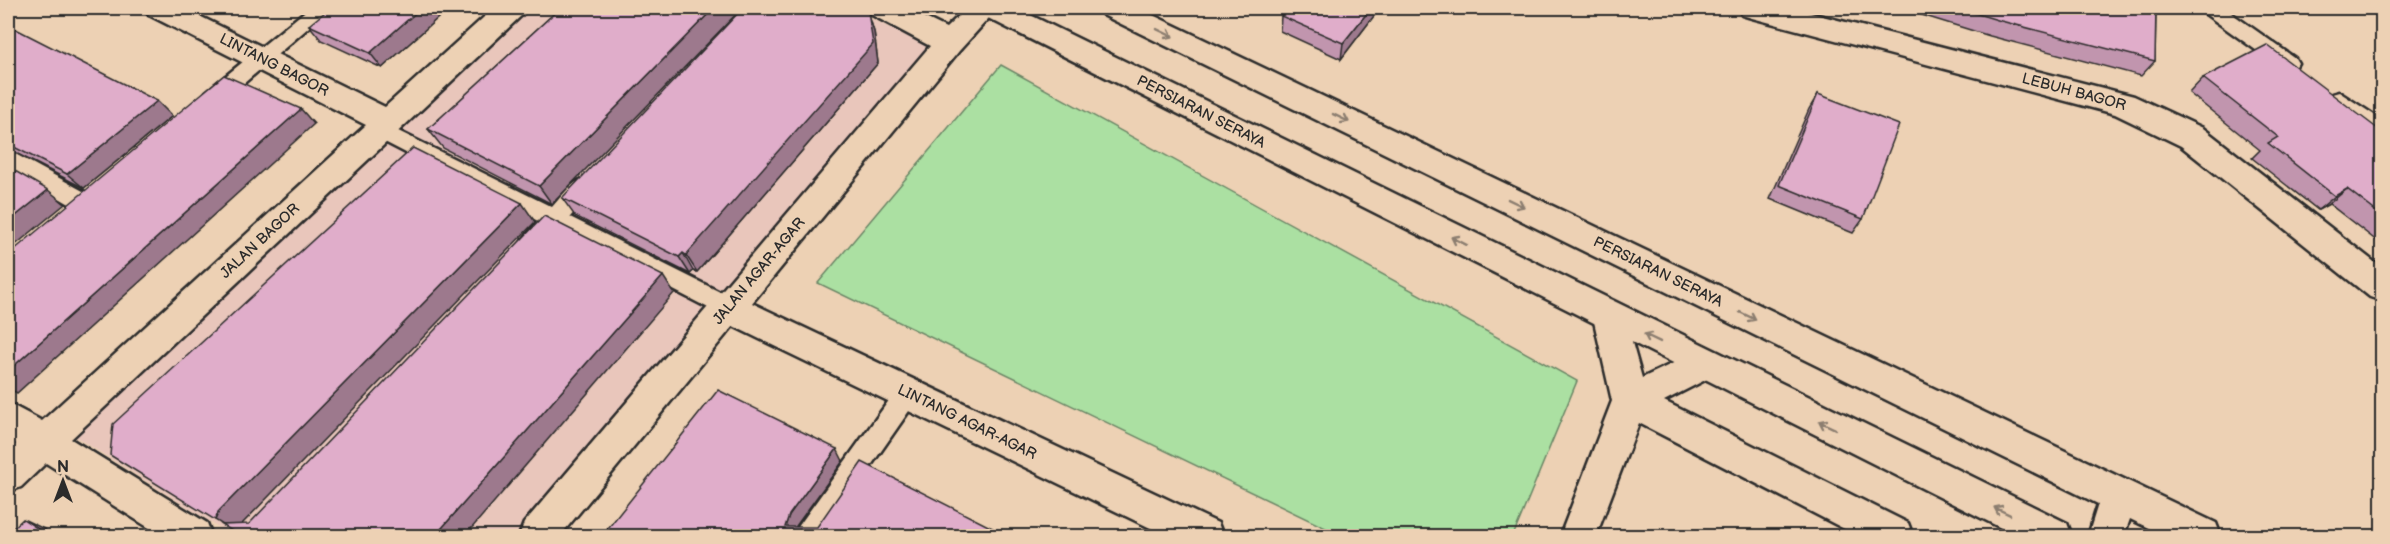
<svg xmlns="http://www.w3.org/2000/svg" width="2390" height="544" viewBox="0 0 2390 544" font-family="'Balsamiq Sans',sans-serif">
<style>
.built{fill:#e9c6bb}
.green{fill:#abe0a2;stroke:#6b8666;stroke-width:1.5}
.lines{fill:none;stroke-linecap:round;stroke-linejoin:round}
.service-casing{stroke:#2b2b2b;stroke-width:5}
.minor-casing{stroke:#2b2b2b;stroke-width:5}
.secondary-casing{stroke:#2b2b2b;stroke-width:5}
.service{fill:#edd1b4;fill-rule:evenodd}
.minor{fill:#edd1b4;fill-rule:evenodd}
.secondary{fill:#edd1b4;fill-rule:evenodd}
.wall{fill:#c195ae;stroke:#2b2b2b;stroke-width:1.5}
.shaded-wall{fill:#9d798d;stroke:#2b2b2b;stroke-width:1.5}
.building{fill:#e0adca;stroke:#2b2b2b;stroke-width:1.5}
.oneway{stroke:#8c7e70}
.labels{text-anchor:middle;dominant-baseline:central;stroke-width:4.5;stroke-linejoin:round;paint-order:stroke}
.street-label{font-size:15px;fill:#2b2b2b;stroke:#edd1b4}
</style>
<rect width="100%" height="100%" fill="#edd1b4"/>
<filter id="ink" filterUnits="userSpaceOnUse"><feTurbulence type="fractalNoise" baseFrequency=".0167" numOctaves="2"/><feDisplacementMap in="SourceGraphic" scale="12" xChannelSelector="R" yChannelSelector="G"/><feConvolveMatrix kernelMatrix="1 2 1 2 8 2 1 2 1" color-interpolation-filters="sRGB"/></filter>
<g filter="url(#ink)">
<path class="built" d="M532 8H850L928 47 515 536H233L73 435Z"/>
<path class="green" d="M1001 65 1577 381 1513 536H1342L818 283Z"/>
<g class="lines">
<g class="service-casing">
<path id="service" d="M309 8H331L220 104 213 106 206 104 203 98 206 92Z
M2202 8H2224L2295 58 2298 63 2295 68 2288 71 2281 68 2204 13Z
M2339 92 2382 120V139L2375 137 2332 106 2329 100 2332 94Z
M380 122 552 207C563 195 577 173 595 179L598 185 570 217 736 300 739 307 736 314 728 317 720 314 557 230C547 241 540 253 525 247L522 241 538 221 373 136 370 130 373 124Z
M8 150 94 197 97 203 94 209 86 212 78 209 8 168Z
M908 382 916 385 920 393 916 401 822 536H794L798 527 900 385Z"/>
</g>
<g class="minor-casing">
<path id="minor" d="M145 8H183L385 107 494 8H526L522 15 71 439 207 523 212 536H162L46 463 21 487 8 492V452L16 444 8 438V403L42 421 366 125 149 15Z
M868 8H905L946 28 967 8H998L959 51 752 303 1218 523 1223 536H1167L733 326 560 536H519L524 523 930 46 872 15Z
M1738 8H1791L2134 96 2203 128 2382 268V301L2370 297 2181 146 2115 114 1752 18 1742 15Z
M1610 303 1622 307 1642 378 1703 349 1715 353 1720 364 1715 375 1664 401 1908 523 1913 536H1858L1639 423 1596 536H1560L1612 401 1593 317 1598 307Z"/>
</g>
<g class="secondary-casing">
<path id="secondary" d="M978 8H1016L2067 523 2072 536H2017L982 15Z
M1099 8H1138L2216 523 2221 536H2165L2130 519 2124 536H2088L2098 504 1103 15Z"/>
</g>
<use href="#service" class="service"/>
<use href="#minor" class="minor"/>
<use href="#secondary" class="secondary"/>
</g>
<path class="wall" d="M449 8 382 68 321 40 309 25Z
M560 8 552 204 443 148 428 129Z
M1288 8H1380L1341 59 1280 31 1281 16Z
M1899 8H2156L2155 61 2141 76 1990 36Z
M868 12 874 32 878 63 697 272 693 271 690 274 575 216 562 198Z
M8 25 172 116 84 188 8 149Z
M2203 78 2382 132V245L2329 204 2318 210 2252 158 2260 150 2189 93Z
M1818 94 1863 219 1853 233 1770 199 1809 109Z"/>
<path class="shaded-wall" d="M421 8H449L382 68 370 53Z
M714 8H742L552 204 539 186Z
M1371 8H1380L1341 59 1343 43Z
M868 12 874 32 878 63 697 272 686 255Z
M157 101 172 116 84 188 67 174Z
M301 109 314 124 17 393 8 388V371Z
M2347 189 2329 204 2318 210 2335 196Z
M48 190 65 204 8 251V222Z
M522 203 535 222 241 525 237 534 215 520 219 511Z
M683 253 693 271 690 274 679 257Z
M663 276 674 293 464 537H434Z
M837 449 843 461 796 526 793 537 785 527 789 515Z
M23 519 44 529 55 537H50Z"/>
<path class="building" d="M330 8H421L370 53 309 25Z
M560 8H714L539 186 428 129Z
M743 8H857L868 12 873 44 686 255 683 253 679 257 562 198Z
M1288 8H1371L1343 43 1281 16Z
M1958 8H2156L2155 61 2001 21Z
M8 25 157 101 67 174 8 144Z
M2267 45 2382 132V216L2347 189 2335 196 2268 143 2278 137 2203 78Z
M224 75 301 109 8 371V255Z
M1818 94 1899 125 1863 219 1779 185Z
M413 148 522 203 219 511 215 520 110 455 113 424Z
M8 167 48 190 8 222Z
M544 216 663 276 434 537H242L222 525 249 524Z
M718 390 837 449 789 515 785 527H817L862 462 1010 537H601Z
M23 519 50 537H8V533Z
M1704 533 1710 537H1703Z"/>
<defs><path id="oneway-shaft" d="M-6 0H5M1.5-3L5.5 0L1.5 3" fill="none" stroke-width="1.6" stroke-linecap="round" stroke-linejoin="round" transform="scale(1.5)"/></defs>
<g class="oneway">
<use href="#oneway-shaft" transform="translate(1165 33) rotate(26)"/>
<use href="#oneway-shaft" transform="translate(1341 118) rotate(26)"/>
<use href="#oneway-shaft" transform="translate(1516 203) rotate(26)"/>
<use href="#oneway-shaft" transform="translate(1459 241) rotate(-153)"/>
<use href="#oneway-shaft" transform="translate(1748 316) rotate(26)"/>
<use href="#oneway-shaft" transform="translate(1652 338) rotate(-154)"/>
<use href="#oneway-shaft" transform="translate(1827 425) rotate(-154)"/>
<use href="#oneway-shaft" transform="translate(2002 511) rotate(-154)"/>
</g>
</g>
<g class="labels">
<g class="street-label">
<text transform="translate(274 65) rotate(27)">LINTANG BAGOR</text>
<text transform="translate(2074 92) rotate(15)">LEBUH BAGOR</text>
<text transform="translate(1201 112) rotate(27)">PERSIARAN SERAYA</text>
<text transform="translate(260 241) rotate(-43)">JALAN BAGOR</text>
<text transform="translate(759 271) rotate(-50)">JALAN AGAR-AGAR</text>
<text transform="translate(1658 272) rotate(26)">PERSIARAN SERAYA</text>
<text transform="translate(967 422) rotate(26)">LINTANG AGAR-AGAR</text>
</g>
</g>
<rect width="2390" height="544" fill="none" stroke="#edd1b4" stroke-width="30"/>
<rect x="15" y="15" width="2360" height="514" fill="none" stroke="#2b2b2b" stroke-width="2" filter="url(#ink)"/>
<g transform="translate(63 481)" stroke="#edd1b4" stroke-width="4.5" paint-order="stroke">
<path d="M0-4.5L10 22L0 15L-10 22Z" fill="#2b2b2b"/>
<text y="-9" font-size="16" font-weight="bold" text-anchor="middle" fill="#2b2b2b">N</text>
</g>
</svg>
